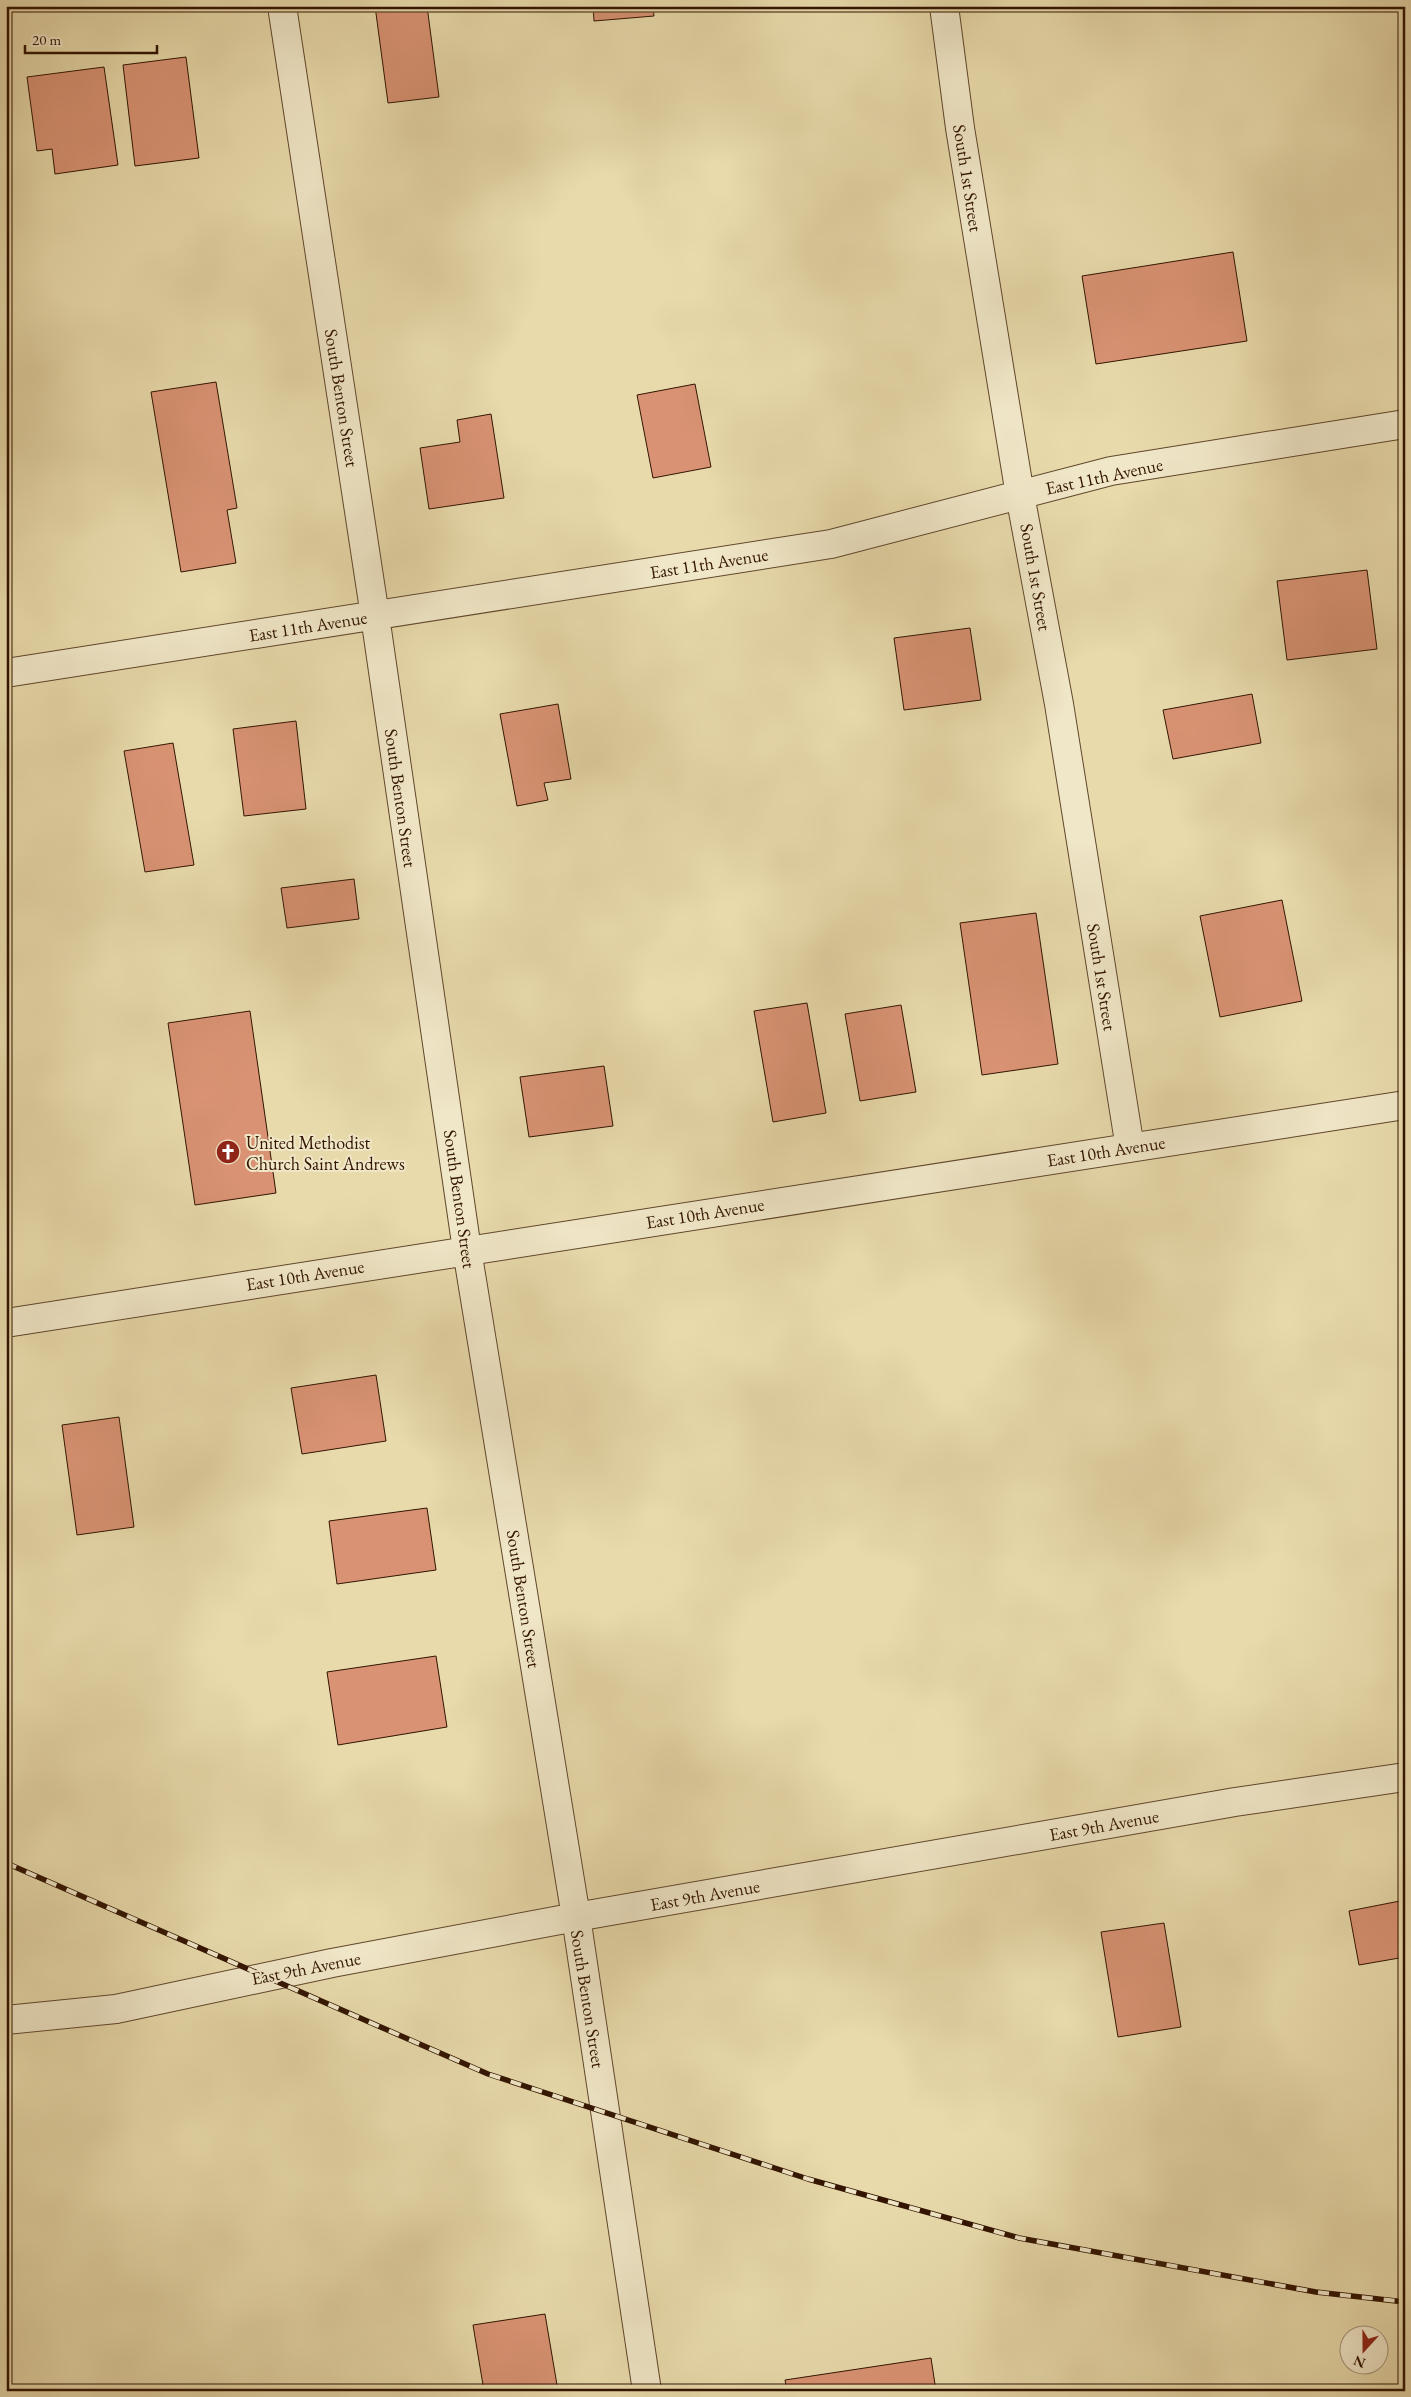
<svg xmlns="http://www.w3.org/2000/svg" width="1411" height="2397" viewBox="0 0 1411 2397" font-family="'EB Garamond',serif">
<style>
.building{fill:#d99374;stroke:#321401}
.lines{fill:none;stroke-linecap:round;stroke-linejoin:round}
.street-casing{stroke:#60462c;stroke-width:30}
.street{stroke:#f0e7c8;stroke-width:28}
.rail-casing{stroke:#321401;stroke-width:5.5}
.rail{stroke:#f0e7c8;stroke-width:4;stroke-dasharray:11;stroke-linecap:butt}
.labels{text-anchor:middle;dominant-baseline:central;stroke-width:4;stroke-linejoin:round;paint-order:stroke}
.street-label{font-size:18px;fill:#321401;stroke:#f0e7c8}
.poi-label{font-size:18px;fill:#321401;stroke:#f0e7c8;text-anchor:start}
</style>
<rect width="100%" height="100%" fill="#e8daab"/>
<filter id="stains"><feTurbulence type="fractalNoise" baseFrequency=".004" numOctaves="4"/><feColorMatrix values="0 0 0 0 .2 0 0 0 0 .09 0 0 0 0 .02 0 0 0 .5 -.17"/></filter>
<radialGradient id="worn" r=".72"><stop offset=".6" stop-color="#630" stop-opacity="0"/><stop offset="1" stop-color="#630" stop-opacity=".3"/></radialGradient>
<path class="building" d="M375 6H427L439 97 388 103Z
M593 6H653L654 16 594 21Z
M186 57 199 158 135 166 123 65Z
M104 67 118 165 55 174 52 149 37 151 27 77Z
M1233 252 1247 341 1096 364 1082 276Z
M216 382 237 508 227 510 236 563 181 572 151 392Z
M695 384 711 467 653 478 637 395Z
M491 414 504 498 429 509 420 448 460 442 457 420Z
M1367 570 1377 649 1287 660 1277 581Z
M970 628 981 700 904 710 894 638Z
M1252 694 1261 743 1173 759 1163 710Z
M558 704 571 779 544 783 548 800 517 806 500 714Z
M296 721 306 809 244 816 233 729Z
M173 743 194 865 145 872 124 751Z
M354 879 359 919 287 928 281 888Z
M1282 900 1302 1001 1220 1017 1200 916Z
M1036 913 1058 1064 982 1075 960 923Z
M807 1003 826 1113 773 1122 754 1011Z
M901 1005 916 1092 860 1101 845 1014Z
M250 1011 276 1193 195 1205 168 1023Z
M604 1066 613 1126 529 1137 520 1077Z
M376 1375 386 1441 302 1454 291 1388Z
M119 1417 134 1527 77 1535 62 1425Z
M427 1508 436 1570 337 1584 329 1521Z
M436 1656 447 1727 338 1745 327 1672Z
M1405 1900V1957L1359 1965 1349 1911Z
M1164 1923 1181 2027 1118 2037 1101 1932Z
M545 2314 558 2391H484L473 2325Z
M931 2358 936 2391H787L785 2380Z"/>
<g class="lines">
<g class="street-casing">
<path id="street" d="M282 6 375 616 467 1250 576 1917 647 2391
M944 6 960 128 1020 495 1059 704 1130 1148
M6 673 831 544 1111 471 1405 424
M6 1323 1405 1105
M6 2020 116 2009 332 1963 576 1917 1235 1802 1405 1777"/>
</g>
<use href="#street" class="street"/>
<g class="rail-casing">
<path id="rail" d="M6 1863 488 2074 808 2179 1019 2238 1316 2292 1405 2302"/>
</g>
<use href="#rail" class="rail"/>
</g>
<defs>
<g id="church-disc" transform="scale(1.25)"><circle r="9.5" fill="#8f2418" stroke="#f0e7c8"/><path d="M-1.2-6h2.4v3.5h3.3v2.4h-3.3V6h-2.4V-.1h-3.3v-2.4h3.3Z" fill="#fff"/></g>
</defs>
<g fill-rule="evenodd">
<use href="#church-disc" x="228" y="1152"/>
</g>
<g class="labels">
<g class="street-label">
<text transform="translate(968 178) rotate(81)">South 1st Street</text>
<text transform="translate(342 398) rotate(81)">South Benton Street</text>
<text transform="translate(1104 476) rotate(-12)">East 11th Avenue</text>
<text transform="translate(709 563) rotate(-9)">East 11th Avenue</text>
<text transform="translate(1036 577) rotate(80)">South 1st Street</text>
<text transform="translate(308 626) rotate(-9)">East 11th Avenue</text>
<text transform="translate(401 798) rotate(82)">South Benton Street</text>
<text transform="translate(1102 977) rotate(81)">South 1st Street</text>
<text transform="translate(1106 1151) rotate(-9)">East 10th Avenue</text>
<text transform="translate(460 1199) rotate(82)">South Benton Street</text>
<text transform="translate(705 1213) rotate(-9)">East 10th Avenue</text>
<text transform="translate(305 1275) rotate(-9)">East 10th Avenue</text>
<text transform="translate(524 1599) rotate(81)">South Benton Street</text>
<text transform="translate(1104 1825) rotate(-10)">East 9th Avenue</text>
<text transform="translate(705 1895) rotate(-10)">East 9th Avenue</text>
<text transform="translate(306 1968) rotate(-11)">East 9th Avenue</text>
<text transform="translate(588 1999) rotate(81)">South Benton Street</text>
</g>
<g class="poi-label">
<text x="246" y="1142">United Methodist<tspan x="246" dy="21">Church Saint Andrews</tspan></text>
</g>
</g>
<rect width="1411" height="2397" fill="none" stroke="#e8daab" stroke-width="25"/>
<rect x="8" y="8" width="1396" height="2382" fill="none" stroke="#321401" stroke-width="2.5"/>
<rect x="12" y="12" width="1386" height="2372" fill="none" stroke="#321401"/>
<g transform="translate(1364 2350) rotate(201)"><circle r="24" fill="#f0e7c8" stroke="#a49378"/>
<path d="M0-4L9 19L0 12L-9 19Z" fill="#8f2418"/>
<text y="-8" font-size="14" font-weight="bold" text-anchor="middle" fill="#321401">N</text>
</g>
<path d="M25 45v8h132v-8" fill="none" stroke="#321401" stroke-width="2.5"/>
<text x="32" y="45" font-size="15" fill="#321401" stroke="#f0e7c8" stroke-width="4" paint-order="stroke">20 m</text>
<rect width="100%" height="100%" filter="url(#stains)"/>
<rect width="100%" height="100%" fill="url(#worn)"/>
</svg>
